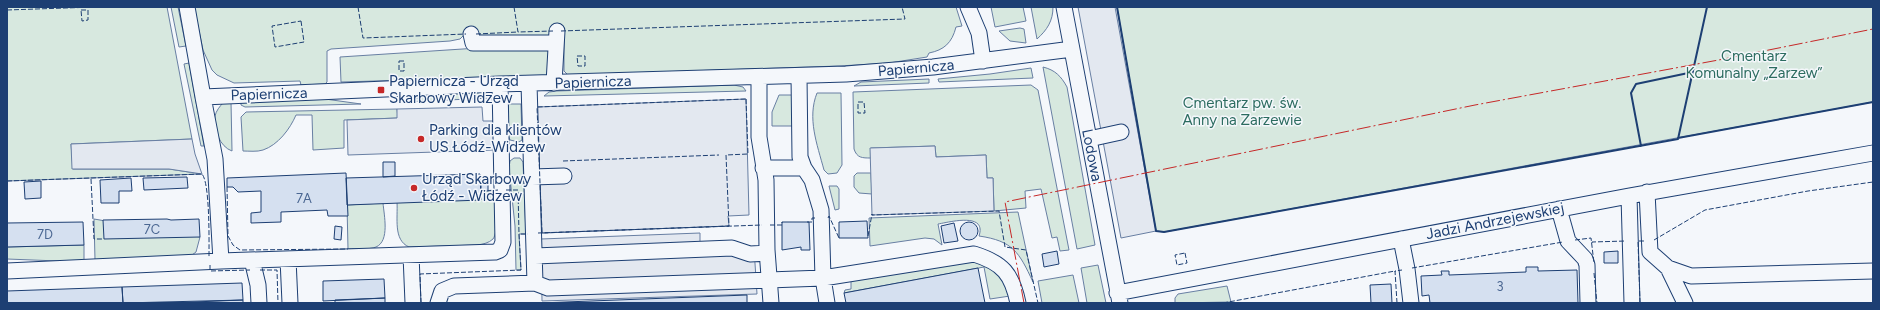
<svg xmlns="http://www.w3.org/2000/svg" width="1880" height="310" viewBox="0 0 1880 310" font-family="Figtree,sans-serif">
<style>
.green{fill:#d7e8df;stroke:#687fa3}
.parking{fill:#e3e8f0;stroke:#687fa3}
.building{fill:#d5e0f0;stroke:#1d3f73}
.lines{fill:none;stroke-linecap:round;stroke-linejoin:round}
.minor-casing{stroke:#1d3f73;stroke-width:17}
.minor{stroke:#f4f7fb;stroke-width:15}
.fence{stroke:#1d3f73;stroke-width:1;stroke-dasharray:5 2;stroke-linecap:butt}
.wall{stroke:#1d3f73;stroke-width:2}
.power{stroke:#c62828;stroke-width:1;stroke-dasharray:14 3 2 3;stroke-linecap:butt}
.poi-dot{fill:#c62828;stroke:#f4f7fb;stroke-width:1.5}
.labels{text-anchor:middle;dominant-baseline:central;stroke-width:3;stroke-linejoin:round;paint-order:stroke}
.number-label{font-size:13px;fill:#4b6792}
.park-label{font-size:15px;fill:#2c6c60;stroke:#f4f7fb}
.street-label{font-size:15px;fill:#1d3f73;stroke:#f4f7fb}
.poi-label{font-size:15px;fill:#1d3f73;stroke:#f4f7fb;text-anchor:start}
</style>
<rect width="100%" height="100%" fill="#f4f7fb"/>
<path class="green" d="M7 7H167L192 139 71 144 73 169H169L202 174 7 181Z
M171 7H178L186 46 179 47Z
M194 7H956L962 26 956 27C952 43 944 50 929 53L927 57 889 63 839 66 568 75 564 71V31L550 38 491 39 478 34H465L460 39 450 41 331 49 327 51V82L325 84 301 85 300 81 234 83 217 75 212 70 203 50Z
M991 7H1023L1026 21 995 27Z
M1031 7H1053C1053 21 1047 30 1037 39Z
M1117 7H1873V102L1164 232 1156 231Z
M1020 28 1024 29 1026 43 1010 41 999 31Z
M478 48 548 49 550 53V73L546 76 341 82 340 57Z
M189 63 204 146H201L184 64Z
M1043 67C1055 70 1061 76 1067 87L1095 245 1077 249Z
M1031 68 1033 78 939 82 938 79 990 74Z
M929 79V83L854 86 861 82Z
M734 85 743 87 746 91 544 96 549 92 557 91Z
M1031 85 1038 90 1069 250 1060 251 1057 237 1052 238 1041 189 1025 191 1026 208 994 211 993 178H987L986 155 936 157 935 146 871 148V158C862 158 857 158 854 149L853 92Z
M483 92 492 98 402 102 429 95Z
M817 93H841L842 165 837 173 828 174 824 170C817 144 807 118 817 93Z
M779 95H792L794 126H772V112Z
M325 99 361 104 245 107 241 105V101Z
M231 102 232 151C220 147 213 129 215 116 216 111 220 106 223 103Z
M508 104H521L522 140 519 142 510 140 508 135Z
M397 109 398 118 344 120V148L313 150 312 115H296C290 129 278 145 263 150 257 152 249 151 243 151L241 117 246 112Z
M514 158H520L523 162 526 234H519L521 270H516L515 226 509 168 510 161Z
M857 173H871L872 194 859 193 854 187V176Z
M829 186H837L839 189V209L835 210Z
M496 190C496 201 499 231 493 239 489 243 483 244 478 245L409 247C393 240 398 218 397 202L481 199V191Z
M383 203C384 215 390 241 376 247 369 250 356 248 348 249L347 205Z
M1018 212 1033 282C1019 252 1013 241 979 236 987 212 950 222 938 224L942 245 934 239 925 238 870 246 869 218Z
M94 219 200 237 196 252 188 258 95 260Z
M84 245V262L7 259V247Z
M974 261C996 270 1003 272 1010 296L990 299 984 267 844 293 845 290 851 289V281Z
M1098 265 1106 303H1087L1081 268Z
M1073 275 1079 303H1042L1038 281Z
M1227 286 1231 302 1175 303V298L1178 294Z"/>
<path class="parking" d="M1078 7H1115L1156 231 1121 238Z
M746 99 749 215 728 216 729 226 542 233 537 107Z
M482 107 483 121H494V150L348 155 347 120 397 118V109Z
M192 139 195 154 202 174 169 169H72L71 144Z
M935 146 936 157 986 155 987 178H993L994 211 872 215 870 148Z
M700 233V244L754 248 757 294 542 301 541 239Z"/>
<path class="building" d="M383 162H395V176L383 177Z
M346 173 348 216H328L327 210 281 212V222L251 223V213L261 212V191L238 192 233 187H227V178Z
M480 174 481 200 347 205 346 178Z
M187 177 188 188 144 190 143 178Z
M131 178 132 191H119V203H101L100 180Z
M41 181V198L25 199 24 182Z
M481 184H488V191H481Z
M167 219 171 220 199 219 200 237 104 239 103 220Z
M867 221 868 238H839V222Z
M83 222 84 245 7 247V223Z
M782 222H809L810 250H801V247L782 250Z
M960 231a9 9 0 1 1 18 0a9 9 0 1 1-18 0Z
M954 223 958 241 944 243 941 226Z
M335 226 342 227 341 240 334 239Z
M1057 251 1059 264 1044 267 1042 254Z
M1618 251V263H1604V252Z
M1526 267H1538V271L1577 270 1578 303H1430L1429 295 1422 296 1421 276 1442 275 1441 271H1449V275L1526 272Z
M978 268 985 303H846L844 293Z
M384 279 385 298 323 301V281Z
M242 283 243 300 123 303 122 287Z
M1391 284 1392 303H1371L1370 285Z
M122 287 123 303H7V291Z
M747 295V303H539Z
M385 298V303H335V300Z
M243 300V303H169Z"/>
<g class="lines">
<g class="minor-casing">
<path id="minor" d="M187 7 203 97 500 84 846 74 933 67 1072 49
M968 7 979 33 983 61
M1064 7 1120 303
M471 34 473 43H556
M799 76 800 157 804 168 812 180 821 210 823 278 827 303
M759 77V137L766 180 767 250 771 303
M554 83 557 31
M1089 139 1121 132
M763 168H804
M532 177 564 176
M1647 192 1650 252 1668 268 1685 303
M1629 196 1632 303
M1559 209 1568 241 1585 259 1587 265 1588 303
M1401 239 1407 269 1411 303
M411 255 413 303
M535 256 732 248 750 254 767 253
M288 259 290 303
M252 260 258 285 259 303
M221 261 495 252 500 250 503 242 500 84
M1668 268 1691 276 1873 271
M7 271 221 261 215 159 203 97
M535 283 548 288 823 278 974 254C1003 263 1012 274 1018 303
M1117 293 1629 196 1873 153
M438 303 442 291 454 286 535 283 529 84"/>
</g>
<use href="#minor" class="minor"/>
<path class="fence" d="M358 7 363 38 466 34
M514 7 518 32 553 31
M7 10 95 7
M81 10H88V20L82 21Z
M301 21 304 42 275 47 272 26Z
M561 31 905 19 902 7
M476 34 518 32
M577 56H585V66H578Z
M399 61H404V71H399Z
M746 99 748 154 726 155 729 226 542 233 537 107Z
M858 102H864L865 113H858Z
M563 161 719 155
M91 179 94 239H104
M7 181 202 174C210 183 209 242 209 257
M227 187 228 236 233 245 240 250 348 249
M506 190H518L519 234
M488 191 498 190
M828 218 829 216 839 238
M807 222H812V218H816
M770 225H782V222
M538 233 762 225
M868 236 872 214V215L999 211 1005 247 1026 250 1038 303
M1575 240 1591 238 1594 263
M1654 240 1705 210 1808 191 1873 182
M1592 243V242L1626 241
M1185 253 1187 263 1177 265 1175 255Z
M210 265V271L250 270
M1412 268 1563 242
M260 270H277L278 303
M1594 273 1597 303
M421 303 420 274 521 270 519 234H528
M1223 303 1395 271V272
M1397 303 1395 271 1402 270
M1640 303 1638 241H1644"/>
<path class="wall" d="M1117 7 1156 231 1164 232 1678 139 1707 7
M1678 138 1873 102
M1641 146 1631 93 1636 84 1693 72"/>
<path class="power" d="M1024 303 1005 202 1475 105 1724 59 1873 29"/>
</g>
<g class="poi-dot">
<rect x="377" y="86" width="8" height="8" rx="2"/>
<circle cx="421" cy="139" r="4"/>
<circle cx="414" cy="188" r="4"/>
</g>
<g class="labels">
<g class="number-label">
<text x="304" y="198">7A</text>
<text x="152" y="229">7C</text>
<text x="45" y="234">7D</text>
<text x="1500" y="286">3</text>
</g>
<g class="park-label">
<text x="1754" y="56">Cmentarz<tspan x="1754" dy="17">Komunalny „Zarzew”</tspan></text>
<text x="1242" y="103">Cmentarz pw. św.<tspan x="1242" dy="17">Anny na Zarzewie</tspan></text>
</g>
<g class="street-label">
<text transform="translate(916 68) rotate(-5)">Papiernicza</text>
<text transform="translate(593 82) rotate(-2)">Papiernicza</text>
<text transform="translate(269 94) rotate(-2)">Papiernicza</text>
<text transform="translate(1092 155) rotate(79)">Lodowa</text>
<text transform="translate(1495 221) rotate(-11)">Jadzi Andrzejewskiej</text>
</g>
<g class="poi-label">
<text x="389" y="81">Papiernicza - Urząd<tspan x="389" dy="17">Skarbowy Widzew</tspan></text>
<text x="429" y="130">Parking dla klientów<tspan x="429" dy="17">US Łódź-Widzew</tspan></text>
<text x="422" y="179">Urząd Skarbowy<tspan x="422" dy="17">Łódź - Widzew</tspan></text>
</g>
</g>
<rect width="1880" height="310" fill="none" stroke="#1d3f73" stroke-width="16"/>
</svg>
